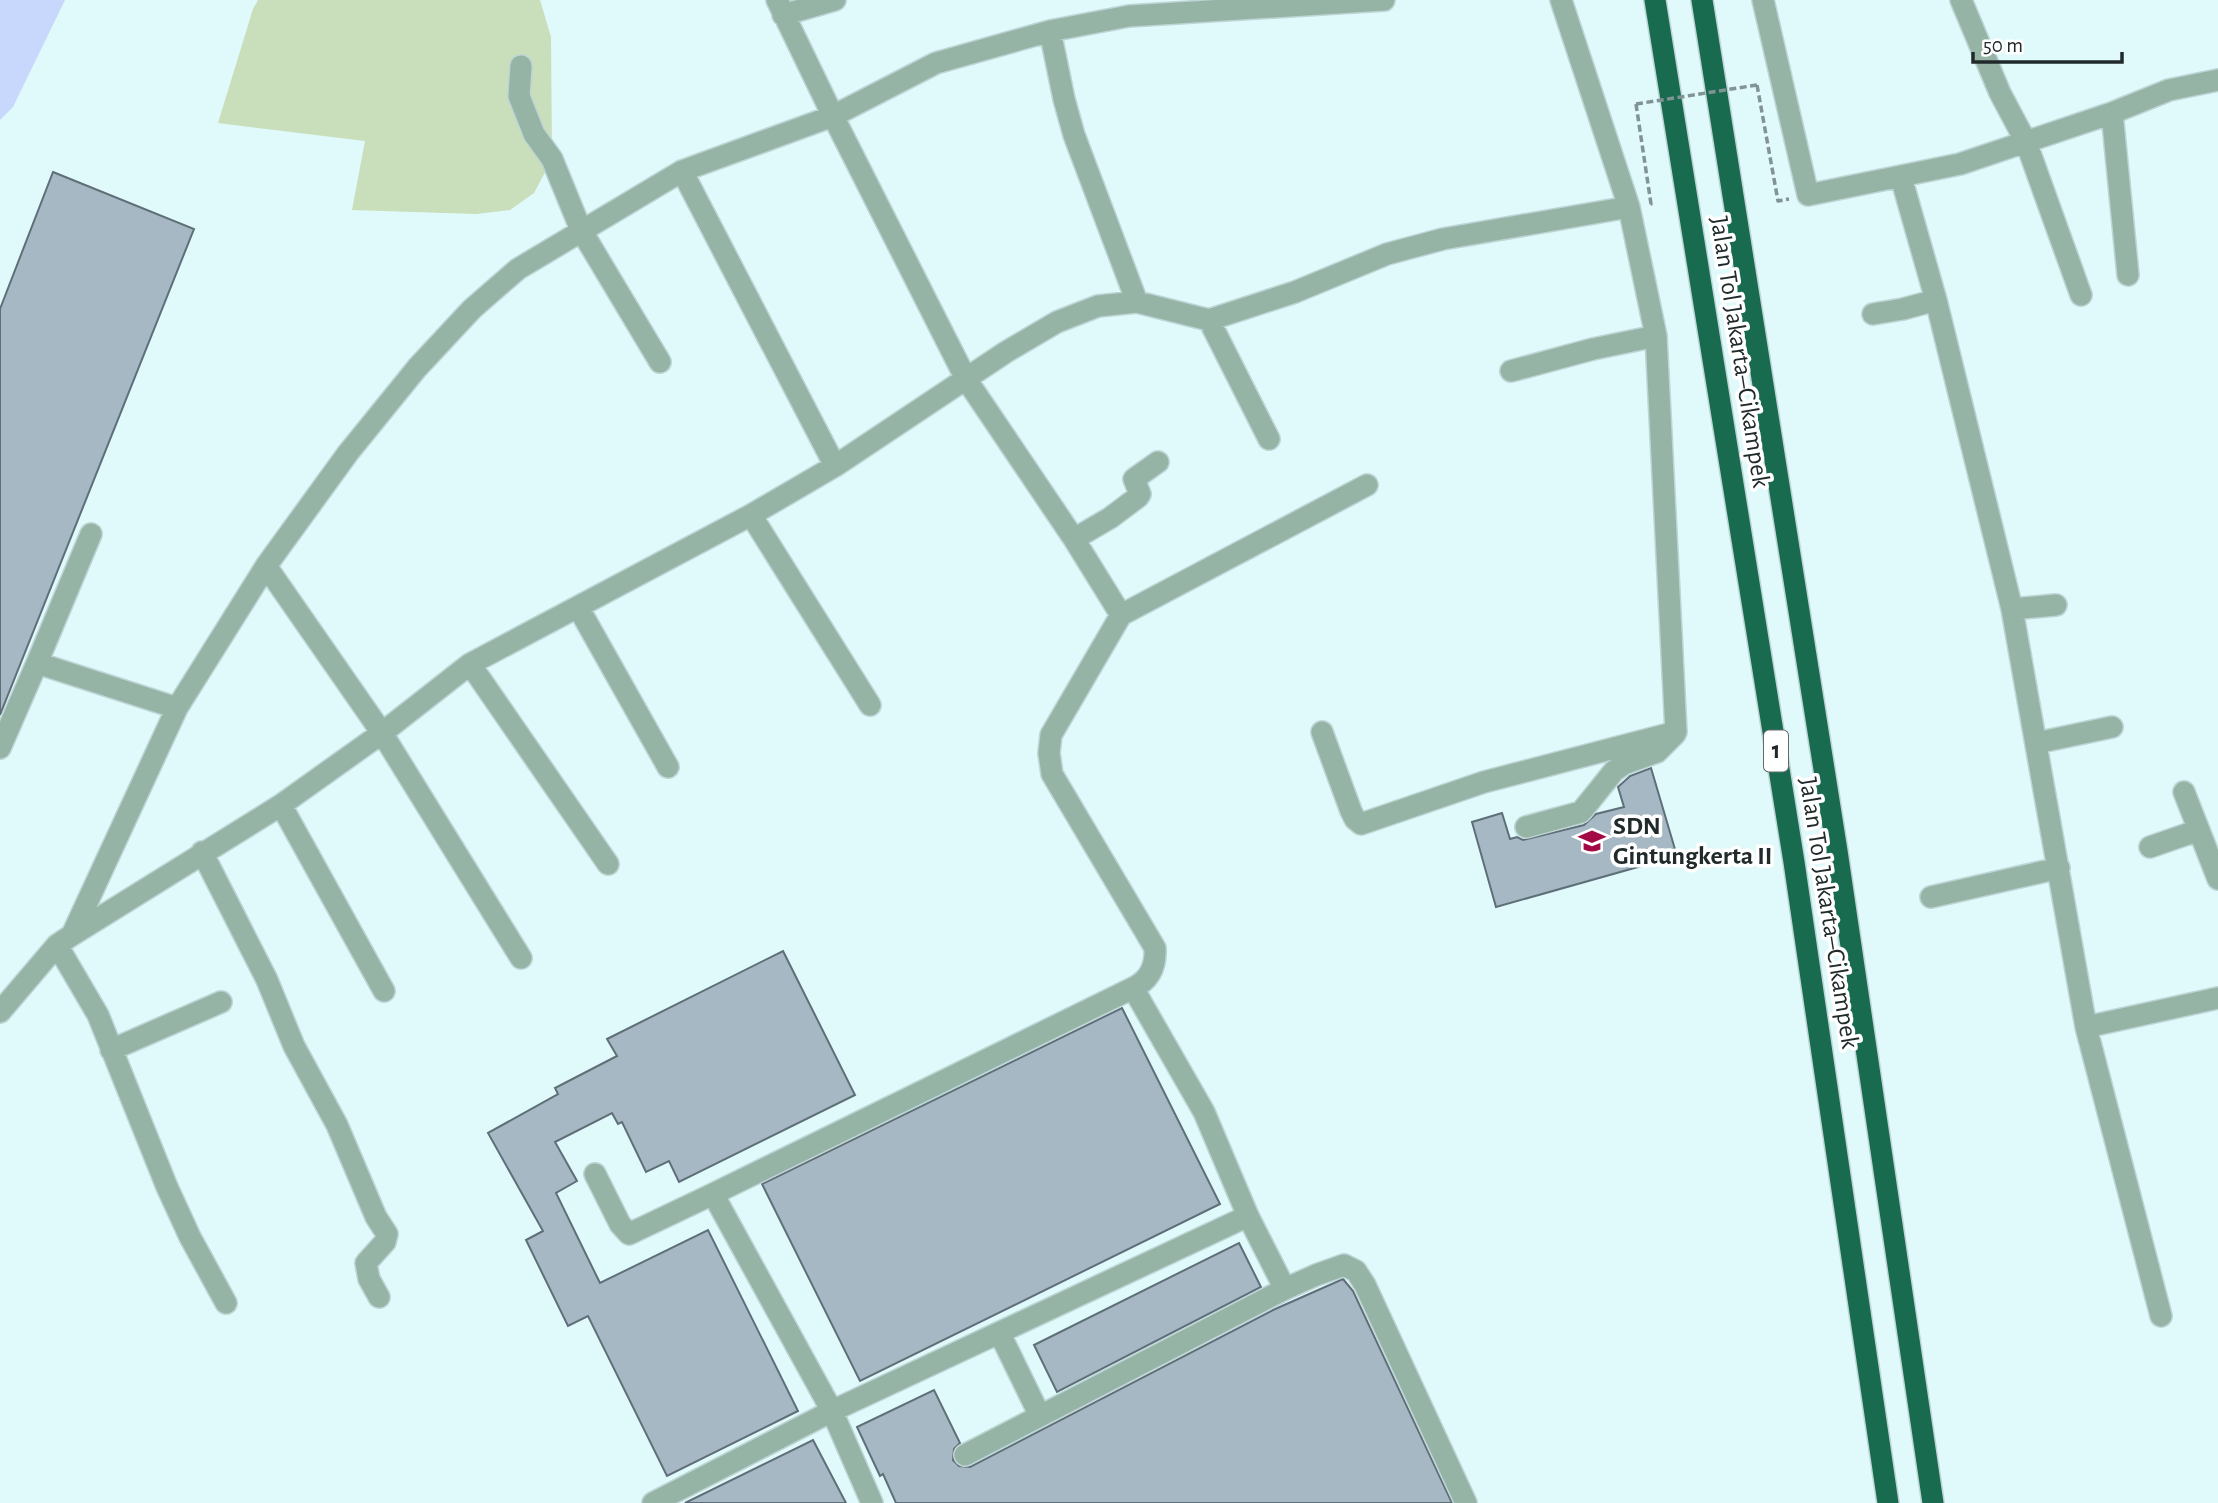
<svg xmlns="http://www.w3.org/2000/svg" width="2218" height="1503" viewBox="0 0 2218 1503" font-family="'Alegreya Sans',sans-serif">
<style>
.green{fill:#c9deba}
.water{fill:#c8d8fc}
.building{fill:#a6b8c3;stroke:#5e6f79;stroke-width:2}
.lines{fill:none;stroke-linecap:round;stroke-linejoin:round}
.minor-casing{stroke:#bed4d5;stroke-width:24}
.highway-casing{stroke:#bed4d5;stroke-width:24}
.path{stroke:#819394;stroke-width:3.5;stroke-dasharray:7 3.5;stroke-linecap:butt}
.minor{stroke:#95b4a6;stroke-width:21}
.highway{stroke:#196b50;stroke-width:21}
.path-bridge{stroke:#819394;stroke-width:3.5;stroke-dasharray:7 3.5;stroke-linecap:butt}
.labels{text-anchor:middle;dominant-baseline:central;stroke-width:7;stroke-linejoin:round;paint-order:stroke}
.shield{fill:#fff;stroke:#646a6b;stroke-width:2}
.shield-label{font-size:24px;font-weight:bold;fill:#212a2b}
.street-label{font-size:26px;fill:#212a2b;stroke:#fff}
.poi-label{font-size:26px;font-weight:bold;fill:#212a2b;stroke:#fff;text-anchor:start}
</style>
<rect width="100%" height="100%" fill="#e0f9fa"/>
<path class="green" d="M258 0H540L551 37 552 159 534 193 510 210 476 214 352 210 365 141 218 123 253 9Z"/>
<path class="water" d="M0 0H65L13 107 0 120Z"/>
<path class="building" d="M53 172 194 229 0 715V309Z
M1651 768 1677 856 1496 907 1472 822 1502 813 1510 839 1517 837 1523 840 1584 825 1596 814 1624 807 1618 787 1630 776Z
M783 951 855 1095 679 1182 669 1161 646 1172 622 1122 618 1124 612 1113 555 1142 577 1181 556 1193 600 1283 708 1230 798 1411 667 1476 588 1316 568 1326 526 1240 543 1231 488 1133 558 1094 555 1088 617 1056 607 1039Z
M1122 1008 1220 1204 860 1381 762 1184Z
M1239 1243 1261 1287 1057 1392 1034 1345Z
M1343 1279 1353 1291 1452 1503H896L883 1474 880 1476 857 1427 934 1390 960 1443 954 1449 953 1460 959 1466 970 1467 1273 1310Z
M813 1440 846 1503H685Z"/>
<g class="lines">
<g class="minor-casing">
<path id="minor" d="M777 0 833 116 966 379 1074 539 1121 615
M1763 0 1808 195 1960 164 2112 113 2169 90 2218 80
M1961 0 2000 93 2026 142 2081 295
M783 15 835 0
M1050 31 1064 99 1074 135 1137 302
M521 66 519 96 534 134 552 159 581 230 660 362
M2112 113 2128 275
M682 171 835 466
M1901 177 1936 300 2012 609 2086 1027 2161 1316
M1873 314 1903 309 1936 300
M1209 320 1269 439
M1511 371 1593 349 1656 336
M1367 485 1121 615 1051 735 1049 753 1052 774 1155 948C1156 966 1150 980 1133 988L1204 1112 1248 1216 1285 1289 1316 1275 1344 1265 1356 1271 1365 1285 1466 1503
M751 515 870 705
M1074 539 1110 518 1138 497 1140 494 1134 479 1158 462
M266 566 382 733 521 958
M578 607 668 767
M2012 609 2056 605
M37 663 91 534
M470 664 608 864
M1322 732 1351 811 1355 819 1361 824 1484 782 1676 732 1656 336 1629 207 1561 0
M2036 743 2112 727
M0 748 37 663 177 708
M2184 792 2218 879
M281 805 384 991
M1526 827 1581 812 1614 771 1624 764 1657 752 1675 734
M2150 847 2199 830
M202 852 267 980 294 1046 337 1125 376 1217 387 1234 385 1242 366 1263 369 1279 379 1297
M1931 897 2059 868
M72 935 281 805 382 733 470 664 751 515 835 466 1006 352 1057 322 1098 306 1137 302 1209 320 1295 292 1387 254 1443 239 1629 207
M57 945 98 1015 167 1187 190 1237 226 1303
M1133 988 713 1194 832 1411 1248 1216
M0 1012 57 945 72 935 177 708 266 566 348 453 417 368 472 309 518 269 682 171 833 116 936 63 1050 31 1129 16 1384 0
M2086 1027 2218 998
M111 1050 221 1002
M595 1174 620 1224 629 1234 713 1194
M1000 1334 1040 1416
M965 1455 1285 1289
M653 1503 832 1411 872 1503"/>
</g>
<g class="highway-casing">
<path id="highway" d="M1655 0 1794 862 1888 1503
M1702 0 1837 851 1933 1503"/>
</g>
<path class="path" d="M1757 85 1778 201 1789 199
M1636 104 1651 204H1648"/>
<use href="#minor" class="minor"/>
<use href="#highway" class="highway"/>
<path class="path-bridge" d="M1636 104 1757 85"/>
</g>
<defs>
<g id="school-bare" transform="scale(2.1)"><path d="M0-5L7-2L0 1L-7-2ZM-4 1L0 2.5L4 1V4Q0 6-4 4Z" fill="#a30945" stroke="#fff" stroke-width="2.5" paint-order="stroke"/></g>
</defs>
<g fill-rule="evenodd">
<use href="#school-bare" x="1592" y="841"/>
</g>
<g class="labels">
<rect class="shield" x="1764" y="730.5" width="24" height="41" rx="5"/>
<g class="shield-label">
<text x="1776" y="751">1</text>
</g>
<g class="street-label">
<text transform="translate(1740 352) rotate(81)">Jalan Tol Jakarta–Cikampek</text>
<text transform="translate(1829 913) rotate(81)">Jalan Tol Jakarta–Cikampek</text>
</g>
<g class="poi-label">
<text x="1613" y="826">SDN<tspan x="1613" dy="30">Gintungkerta II</tspan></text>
</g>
</g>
<path d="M1973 52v10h149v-10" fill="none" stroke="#212a2b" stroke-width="3.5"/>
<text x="1983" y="52" font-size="21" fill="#212a2b" stroke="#ffffff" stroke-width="5" paint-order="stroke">50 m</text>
</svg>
